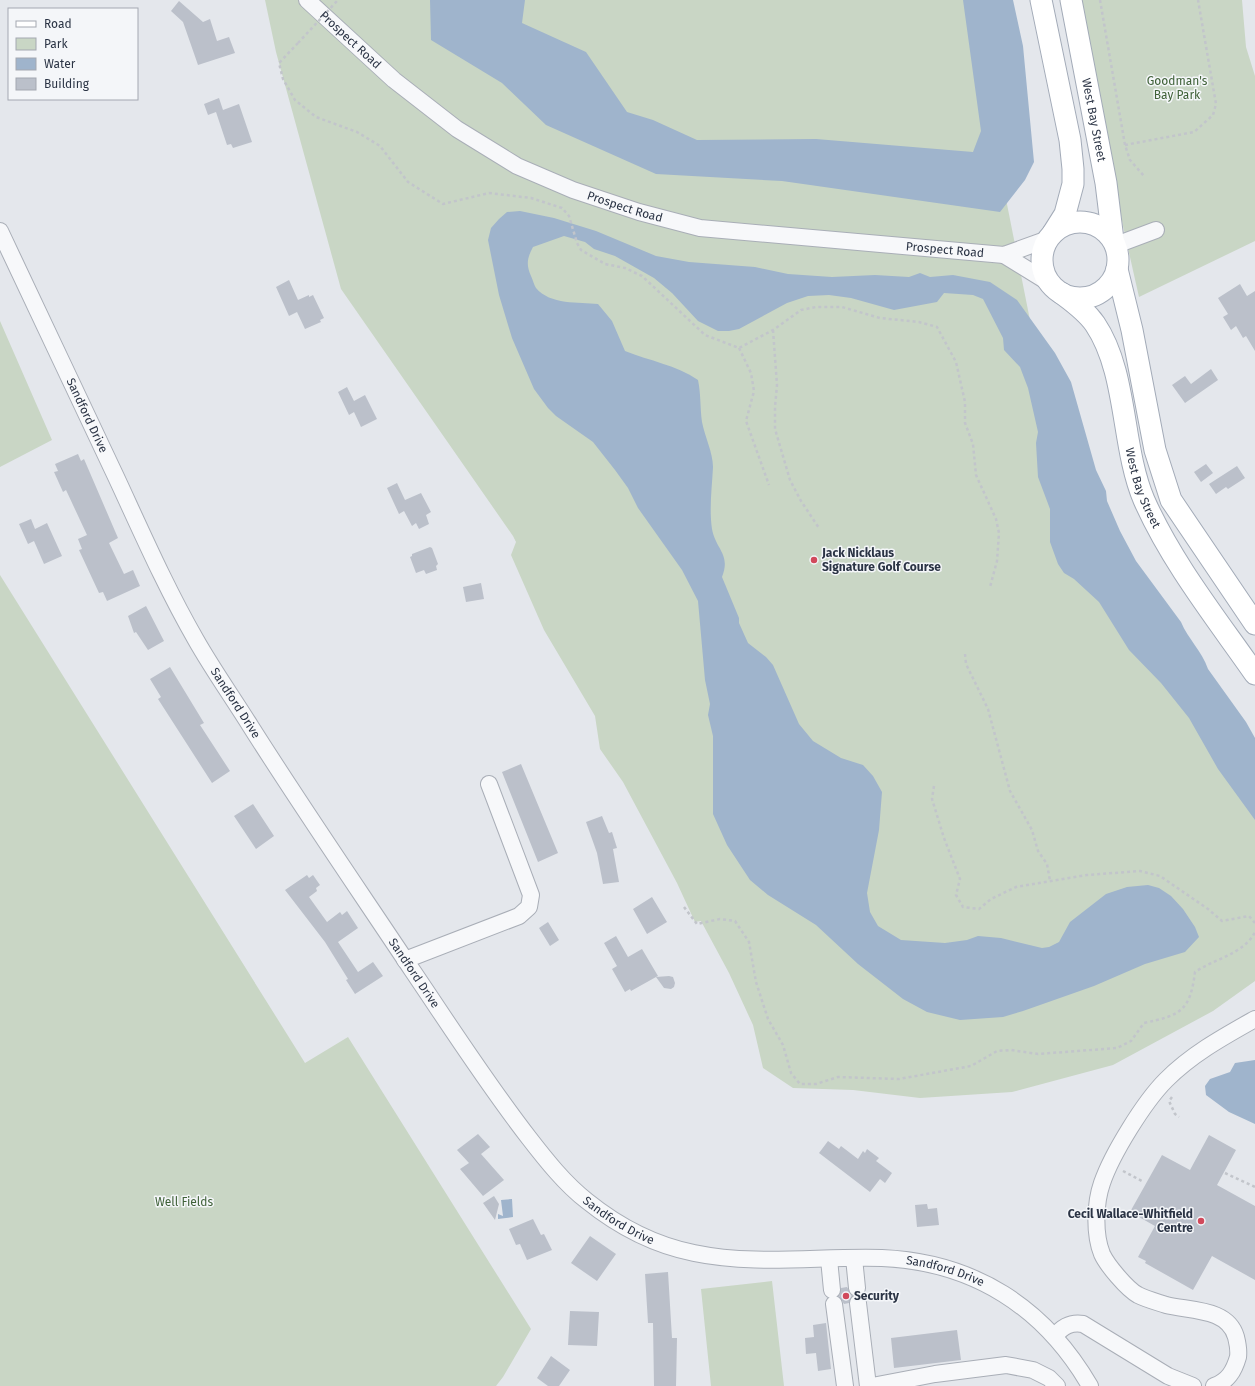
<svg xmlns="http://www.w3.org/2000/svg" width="1255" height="1386" viewBox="0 0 1255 1386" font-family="'Fira Sans',sans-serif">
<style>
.green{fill:#c9d6c5}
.water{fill:#9fb4cc}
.building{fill:#bbc0ca}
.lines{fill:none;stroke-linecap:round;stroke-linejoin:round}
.minor-casing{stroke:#a9aeb7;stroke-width:18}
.major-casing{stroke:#a3abb8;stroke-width:23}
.path{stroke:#c2c5cb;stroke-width:2.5;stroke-dasharray:3 3;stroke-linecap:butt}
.minor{stroke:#f7f8fa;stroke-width:16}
.major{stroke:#fff;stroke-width:21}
.path-bridge{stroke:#c2c5cb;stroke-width:2.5;stroke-dasharray:3 3;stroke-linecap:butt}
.poi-dot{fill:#d1495b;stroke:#f4f6f9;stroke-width:1.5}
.labels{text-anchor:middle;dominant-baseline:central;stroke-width:3;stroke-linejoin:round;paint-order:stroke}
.street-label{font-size:12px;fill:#2b3445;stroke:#f4f6f9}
.park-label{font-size:12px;fill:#3f6138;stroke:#f4f6f9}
.poi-label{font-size:12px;font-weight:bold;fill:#2b3445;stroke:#f4f6f9;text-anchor:start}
</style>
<rect width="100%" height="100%" fill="#e4e7ec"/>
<path class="green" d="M265 0H998L1003 184 1047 406 1074 498 1255 764V981L1213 1011 1113 1065 1012 1092 920 1098 853 1090 793 1088 763 1068 753 1025 729 973 701 921 695 922 677 883 623 782 600 749 595 716 544 630 511 555 516 542 513 536 341 289 276 52Z
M1081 0H1242L1246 47 1255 76V241L1139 297 1123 226Z
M0 321 52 440 0 467Z
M0 575 305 1063 348 1037 531 1329 503 1377 496 1386H0Z
M772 1281 784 1386H711L701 1289Z"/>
<path class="water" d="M430 0H525L522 23 586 52 627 112 653 120 697 140 816 139 973 152 981 131 963 0H1013L1023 46 1034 162 1025 180 1000 212 782 181 656 174 546 125 502 83 431 40Z
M520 211 554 218 596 231 656 256 689 262 755 267 788 274 832 277 875 275 909 277 920 273 930 277 953 275 990 282 1017 300 1055 353 1071 382 1096 470 1106 491 1107 501 1120 531 1136 561 1181 622C1188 639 1202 651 1208 669L1246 722 1255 738V820L1218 769 1189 718 1161 683 1129 650 1099 602 1074 579 1064 573 1058 564 1050 542V509L1038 477 1036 443 1038 432 1028 388 1020 367 1004 350 1003 338 983 299 973 295 944 293 937 302 894 310 851 298 829 295 808 296 787 303 739 329 729 331H718L698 321 672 293 654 278 615 256 594 249 585 242 564 236 533 247C527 258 526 265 531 276 533 280 534 285 536 288 550 305 579 302 598 304L612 321 625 351C650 361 676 365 698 380 701 394 700 408 702 422 705 437 713 453 713 467 712 487 709 509 712 529 716 550 731 554 722 577L739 618V623L748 643 766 657 773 665 799 724 813 741 841 758 863 765 873 776 882 792 879 830 867 893 870 912 878 926 901 940 945 943 967 940 978 936 1001 938 1042 948 1049 947 1059 942 1070 922 1106 894 1127 887 1148 885 1159 888 1171 896 1183 909 1195 927 1199 937 1185 952 1145 964 1094 986 1023 1011 1003 1017 960 1020 927 1012 903 999 858 964 816 925 768 895 750 880 727 845 713 814V736L708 715 710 704 705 680 698 601 682 570 638 508 628 488 615 470 593 442 556 416 548 408 534 389 512 338 499 295 488 240 491 228 499 219 507 212Z
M1255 1060V1124L1229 1112 1206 1095 1205 1086 1210 1079 1230 1072 1235 1063Z
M512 1199 513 1217 498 1219V1214L503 1216 501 1200Z"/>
<path class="building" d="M179 1 203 22 210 19 217 41 229 37 235 53 198 65 183 22 171 11Z
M219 98 223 110 239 104 252 142 233 148 231 144 227 145 216 112 208 115 204 104Z
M289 280 298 300 309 295V297L313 295 324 318 320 320 321 322 305 329 297 312 289 316 276 287Z
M1240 284 1247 296 1255 291V351L1246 336 1243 338 1236 326 1231 330 1223 317 1228 314 1218 298Z
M1211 369 1218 380 1185 403 1172 385 1185 376 1191 384Z
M347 387 354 401 365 395 377 419 361 427 354 412 349 415 338 392Z
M78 454 81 461 84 459 118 538 109 543 124 574 133 570 140 586 107 601 103 592 99 593 79 550 82 549 78 539 87 535 66 490 63 492 54 472 58 471 55 464Z
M1206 464 1213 473 1201 482 1194 472Z
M1237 466 1245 478 1228 489 1226 487 1216 494 1209 484Z
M397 483 405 500 421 493 431 512 426 515 429 524 419 529 416 523 412 526 404 511 399 514 387 488Z
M31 519 35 529 47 523 62 556 44 564 34 541 28 544 19 524Z
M430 547 432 548 438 564 436 566 437 570 426 574 424 570 416 573 410 557 412 556V554Z
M481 583 484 599 466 602 463 587Z
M146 606 164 641 148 650 136 632 134 633 128 616Z
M170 667 204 723 200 725 230 771 212 783 158 699 161 697 150 679Z
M521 764 558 853 538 862 502 772Z
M253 804 274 836 256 849 234 816Z
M602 816 609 833 612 832 617 848 613 849 619 882 603 884 597 853 586 822Z
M307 875 309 878 313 875 320 885 316 888 317 891 309 897 327 922 340 912 342 915 347 911 358 928 338 942 358 972 373 962 383 976 355 994 346 980 348 979 325 942 285 890Z
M652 897 667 922 647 934 633 909Z
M548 922 559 940 550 946 539 928Z
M616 936 628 957 642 949 658 976 656 977 669 976 673 977 675 983 674 987 671 989 664 988 656 977 631 991 630 989 625 992 612 969 617 966 604 943Z
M478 1134 490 1147 481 1154 504 1180 483 1196 460 1169 469 1163 457 1150Z
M1209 1135 1236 1150 1217 1185 1255 1206V1280L1212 1256 1193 1290 1145 1263 1146 1261 1138 1257 1155 1226 1130 1212 1162 1155 1190 1170Z
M828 1141 839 1149 841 1146 858 1159 863 1151 865 1153 867 1149 879 1158 876 1161 892 1173 885 1183 880 1179 870 1192 819 1153Z
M494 1196 499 1204 495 1220 483 1203Z
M927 1204 928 1209 937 1208 939 1225 917 1227 915 1205Z
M533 1219 541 1235 544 1234 552 1250 527 1260 520 1244 516 1245 509 1229Z
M590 1236 616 1254 597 1281 571 1263Z
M668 1272 672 1338H677L676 1386H654L653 1323H648L645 1274Z
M847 1287 852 1296 849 1303 844 1304 839 1296 841 1288Z
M570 1311 599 1312 597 1346 568 1345Z
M826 1323 831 1369 818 1371 816 1353 806 1354 805 1338 814 1337 813 1325Z
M957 1330 961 1360 894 1368 891 1338Z
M551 1356 570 1370 559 1386H548L537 1378Z"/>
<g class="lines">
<g class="minor-casing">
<g id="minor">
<path id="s1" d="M307 0 394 80 457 129 517 166 573 190 639 212 700 228 1004 255 1048 239"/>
<path id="s2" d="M0 231C39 314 78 396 117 479 142 533 166 588 196 640 213 670 233 698 251 727 303 809 358 889 412 970 450 1026 487 1084 529 1138 546 1160 565 1184 587 1201 618 1226 654 1245 694 1253 756 1266 819 1256 882 1258 974 1262 1044 1307 1090 1386"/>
<path d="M1116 245 1156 230"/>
<path d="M1004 255 1051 284"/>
<path d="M405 960 519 916 529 907 531 895 489 784"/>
<path d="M854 1258 857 1288"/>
<path d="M829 1259 832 1290"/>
<path d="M858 1303 868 1386"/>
<path d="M834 1304 845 1386"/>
<path d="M1055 1336C1063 1326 1071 1322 1083 1324L1168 1376 1193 1386"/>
<path d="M872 1386 935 1374 1006 1365 1033 1370 1049 1378 1057 1386"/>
<path d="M1214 1386C1228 1381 1234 1371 1238 1357 1239 1350 1238 1345 1236 1337 1228 1308 1190 1311 1166 1305 1157 1302 1146 1299 1138 1295 1127 1289 1107 1265 1102 1254 1094 1234 1095 1203 1102 1183 1112 1154 1144 1102 1166 1080 1192 1054 1223 1037 1255 1019"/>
</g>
</g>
<g class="major-casing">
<g id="major">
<path d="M1041 0 1070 140 1073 169V184L1065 214 1053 233"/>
<path id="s3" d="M1071 0 1106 183 1113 240"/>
<circle cx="1080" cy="260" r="38"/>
<path d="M1117 269 1132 330 1155 450 1171 500 1255 624"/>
<path id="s4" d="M1061 293C1073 302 1086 311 1095 324 1128 373 1121 446 1144 500 1172 563 1216 618 1255 674"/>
</g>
</g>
<path class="path" d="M1100 0 1125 145 1130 160 1144 176
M298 43 279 63 283 79 295 100 316 117 357 132 380 146 408 182 443 204 489 193 531 198 562 208 569 216 577 243 581 250 605 264 625 268 642 276 705 335 739 348 773 330 801 310 816 307H842L880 318 919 322 937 327 956 362 965 402V423L973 444 976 475 996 519 999 533 997 561 990 587
M1125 145 1194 132 1213 115 1216 104 1198 0
M773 330 777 385 775 407V429L790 480 801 501 819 528
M739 348 751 373 754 391 746 421 769 485
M965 654 966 664 988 709 1010 791 1032 830 1038 851 1047 864 1050 881
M934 786 932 799 944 838 960 879 956 895 963 907 979 909 991 899 1016 887 1087 875 1140 871 1160 876 1208 909 1222 921 1249 916 1255 923
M684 907 697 924 720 919 735 921 749 942 756 982 768 1019 783 1045 791 1073 800 1084H816L838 1077 899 1079 971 1066 997 1051 1011 1050 1038 1054 1117 1048 1131 1041 1144 1023C1180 1015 1190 1012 1195 972 1214 959 1244 954 1255 932
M1172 1097 1169 1101 1175 1114 1179 1117
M1123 1171 1142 1181
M1225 1173 1255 1187"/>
<use href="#minor" class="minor"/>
<use href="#major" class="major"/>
<path class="path-bridge" d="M298 43 338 0"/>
</g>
<g class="poi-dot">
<circle cx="814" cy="560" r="4"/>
<circle cx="1201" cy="1221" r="4"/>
<circle cx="846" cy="1296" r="4"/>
</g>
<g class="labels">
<g class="street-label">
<text stroke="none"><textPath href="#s1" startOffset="59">Prospect Road</textPath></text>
<text stroke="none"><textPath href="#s3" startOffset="122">West Bay Street</textPath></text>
<text stroke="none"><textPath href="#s1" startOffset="384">Prospect Road</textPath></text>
<text stroke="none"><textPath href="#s1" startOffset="708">Prospect Road</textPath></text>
<text stroke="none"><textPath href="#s2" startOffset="204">Sandford Drive</textPath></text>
<text stroke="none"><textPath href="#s4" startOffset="218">West Bay Street</textPath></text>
<text stroke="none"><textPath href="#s2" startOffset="528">Sandford Drive</textPath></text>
<text stroke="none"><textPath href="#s2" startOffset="852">Sandford Drive</textPath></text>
<text stroke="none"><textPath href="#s2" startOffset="1176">Sandford Drive</textPath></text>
<text stroke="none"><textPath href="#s2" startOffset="1512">Sandford Drive</textPath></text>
</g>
<g class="park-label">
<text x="1177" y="81">Goodman's<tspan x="1177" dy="14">Bay Park</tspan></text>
<text x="184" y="1202">Well Fields</text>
</g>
<g class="poi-label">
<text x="822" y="553">Jack Nicklaus<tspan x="822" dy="14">Signature Golf Course</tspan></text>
<text x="1193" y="1214" text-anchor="end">Cecil Wallace-Whitfield<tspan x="1193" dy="14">Centre</tspan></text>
<text x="854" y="1296">Security</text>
</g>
</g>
<rect x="8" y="8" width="130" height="92" fill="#f4f6f9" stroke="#a4a8b1"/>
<rect x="16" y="21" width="20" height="6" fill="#ffffff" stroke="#a4a8b1"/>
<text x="44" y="28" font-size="12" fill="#2b3445">Road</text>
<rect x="16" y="38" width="20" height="12" fill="#c9d6c5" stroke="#a4a8b1"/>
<text x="44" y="48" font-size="12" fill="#2b3445">Park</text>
<rect x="16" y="58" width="20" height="12" fill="#9fb4cc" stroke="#a4a8b1"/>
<text x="44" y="68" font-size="12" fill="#2b3445">Water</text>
<rect x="16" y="78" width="20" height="12" fill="#bbc0ca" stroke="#a4a8b1"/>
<text x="44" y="88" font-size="12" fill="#2b3445">Building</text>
</svg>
